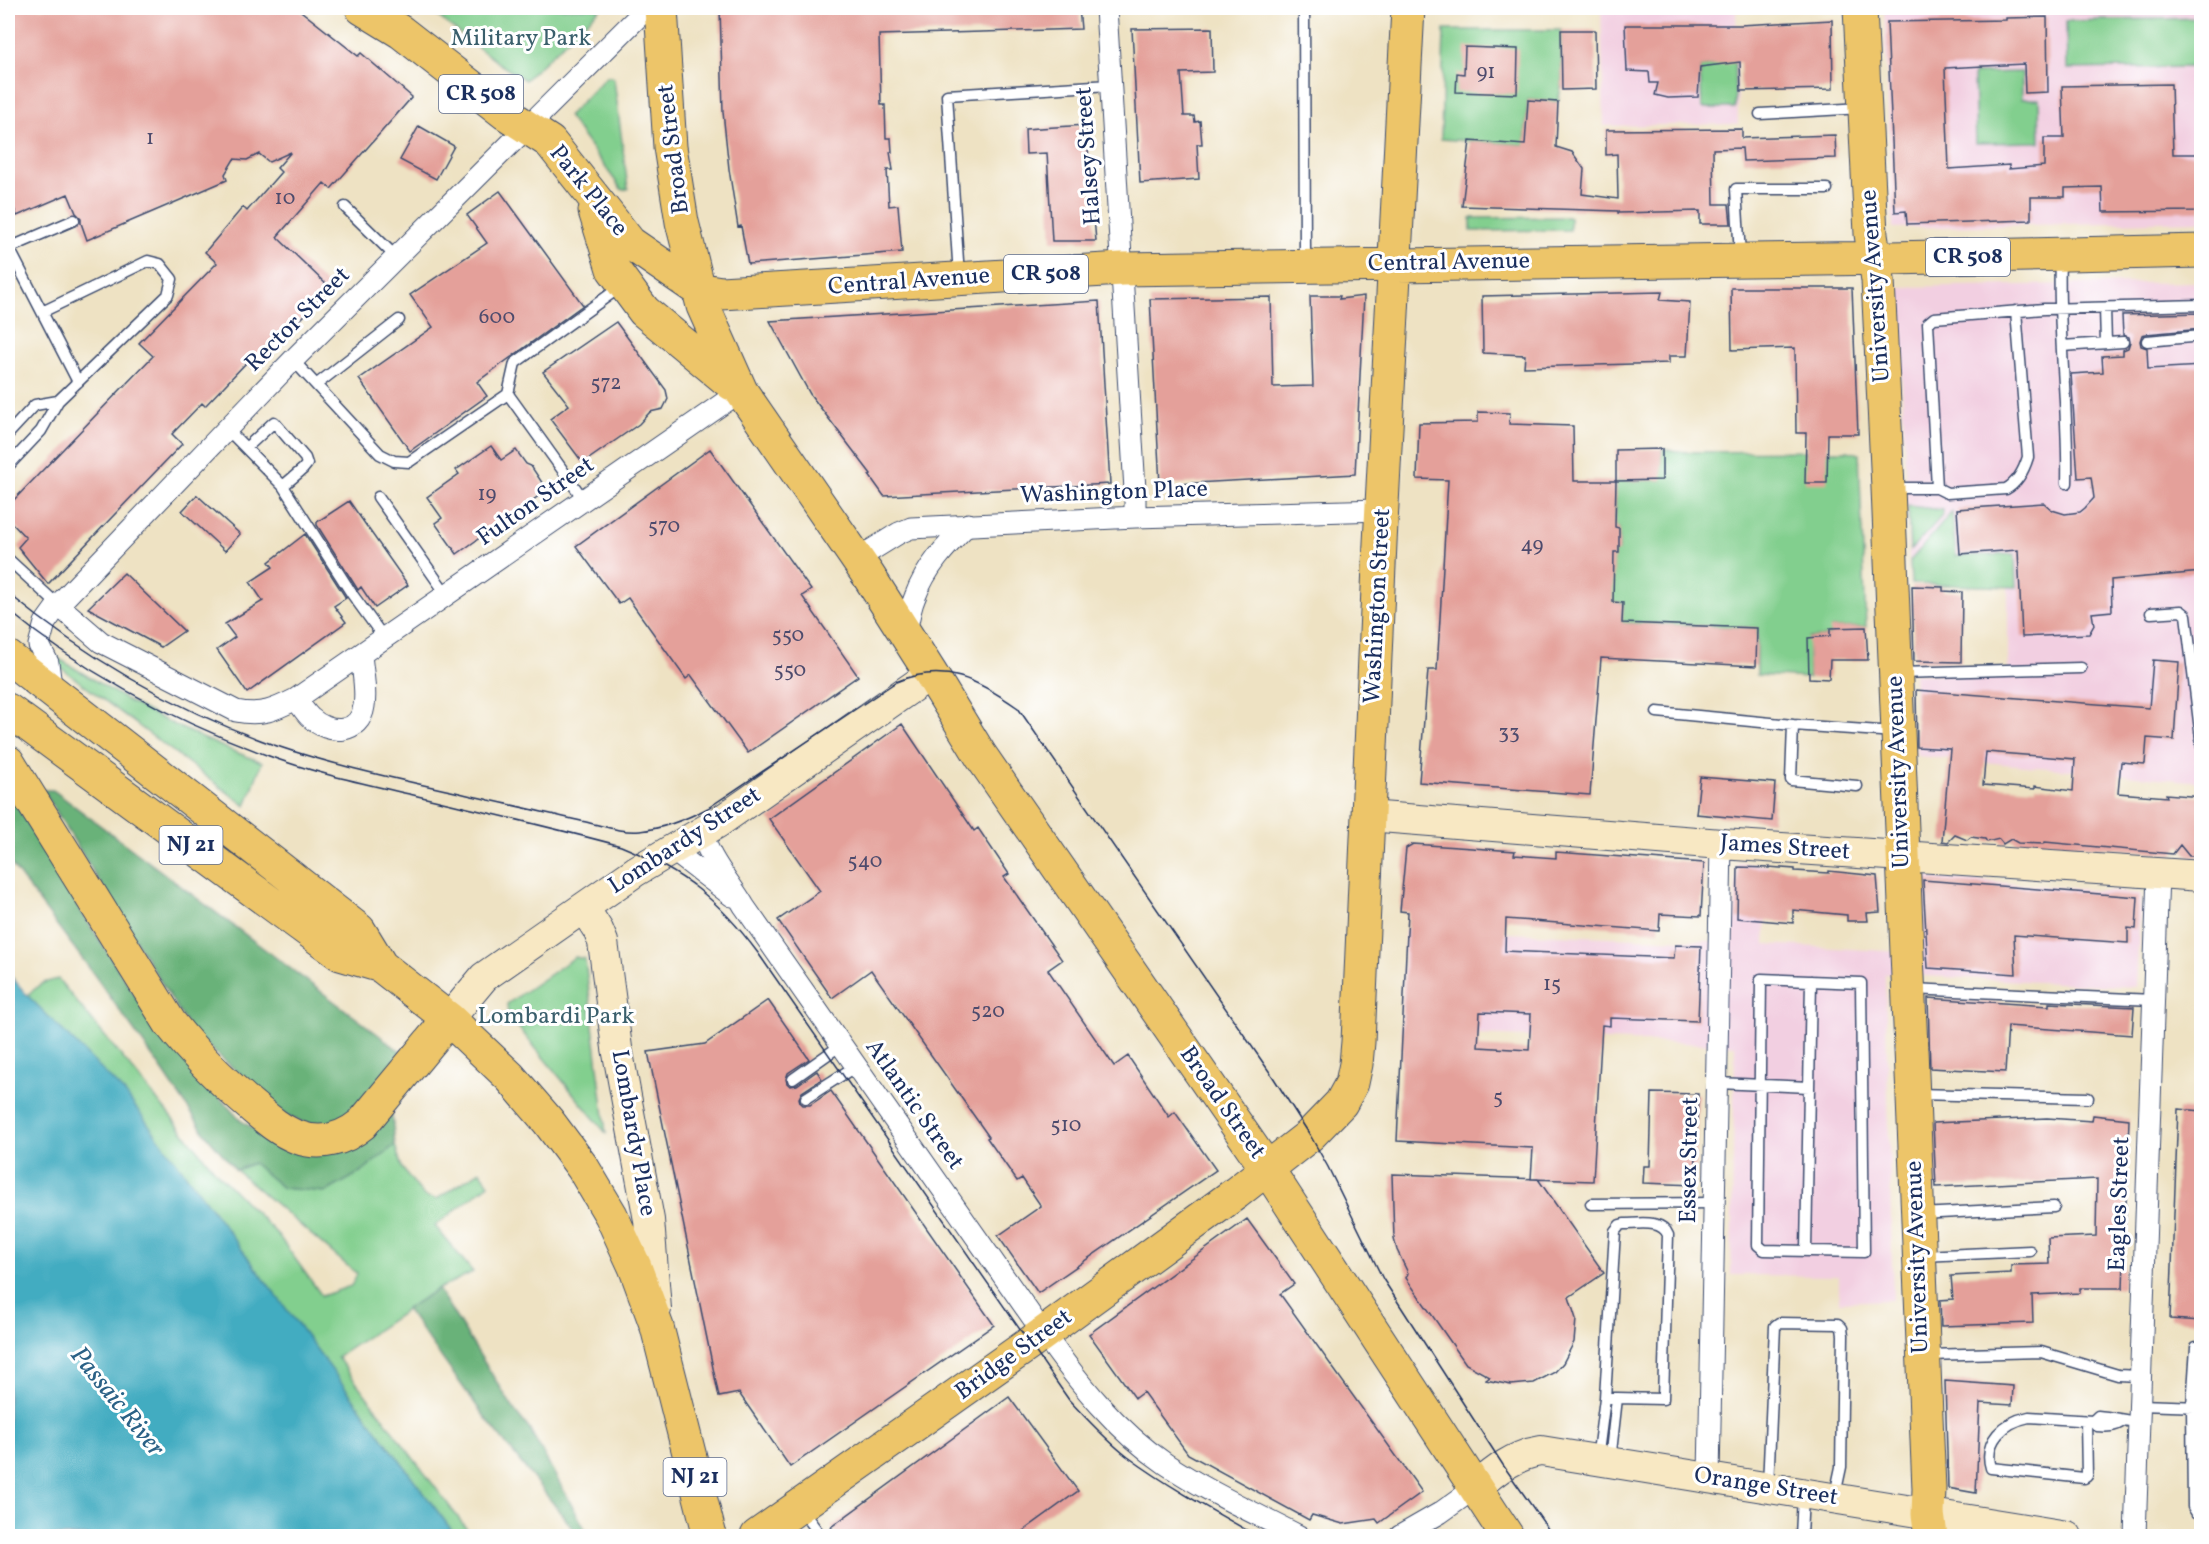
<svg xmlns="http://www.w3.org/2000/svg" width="2209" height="1544" viewBox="0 0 2209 1544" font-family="Vollkorn,serif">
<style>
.built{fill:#f2cfe1}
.green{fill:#82cf8e;stroke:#4e7f76;stroke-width:1.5}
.forest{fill:#69b279;stroke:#42706c;stroke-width:1.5}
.water{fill:#42acc1;stroke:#2e6e90;stroke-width:1.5}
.building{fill:#e4a09a;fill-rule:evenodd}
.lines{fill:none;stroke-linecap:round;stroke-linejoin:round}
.lane-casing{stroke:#3b4a6d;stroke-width:13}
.street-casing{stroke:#3b4a6d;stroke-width:23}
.secondary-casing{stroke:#3b4a6d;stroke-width:32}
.primary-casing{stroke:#3b4a6d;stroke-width:35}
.lane{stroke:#fff;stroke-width:10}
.street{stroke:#fff;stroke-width:21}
.secondary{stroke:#f8e8c3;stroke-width:30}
.primary{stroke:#edc569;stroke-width:33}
.tram{stroke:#1b2f5e;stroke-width:1.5}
.labels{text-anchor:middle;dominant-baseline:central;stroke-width:6;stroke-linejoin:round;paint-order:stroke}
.number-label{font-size:21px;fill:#4d4b6d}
.shield{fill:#fff;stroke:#5f6d8e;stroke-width:1.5}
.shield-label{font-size:22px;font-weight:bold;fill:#1b2f5e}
.park-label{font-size:24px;fill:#3a5f6c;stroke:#fff}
.street-label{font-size:24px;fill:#1b2f5e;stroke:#fff}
.water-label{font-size:26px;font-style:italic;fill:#2b6186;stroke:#fff}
</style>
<rect width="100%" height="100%" fill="#fff"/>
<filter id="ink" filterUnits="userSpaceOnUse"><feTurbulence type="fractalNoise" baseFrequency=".0167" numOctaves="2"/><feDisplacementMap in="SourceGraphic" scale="12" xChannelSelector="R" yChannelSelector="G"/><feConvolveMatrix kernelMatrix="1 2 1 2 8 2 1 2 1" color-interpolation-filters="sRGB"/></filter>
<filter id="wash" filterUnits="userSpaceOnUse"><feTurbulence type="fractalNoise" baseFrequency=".008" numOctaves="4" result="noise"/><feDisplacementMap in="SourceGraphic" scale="24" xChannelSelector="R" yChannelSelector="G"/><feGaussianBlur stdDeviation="1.35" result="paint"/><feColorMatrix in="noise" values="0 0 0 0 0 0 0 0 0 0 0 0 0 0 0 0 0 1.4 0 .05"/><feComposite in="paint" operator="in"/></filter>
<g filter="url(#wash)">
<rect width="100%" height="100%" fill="#eee2c3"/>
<path class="built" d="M1601 8H1736L1738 124 1604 126Z
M1884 8H2201V221L1893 228Z
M2201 282V782L1917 756 1914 674 2008 675V587L1910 585 1898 287Z
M1737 863 1768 865 1765 944 1921 953 1917 876 2141 894 2136 987 1885 974 1893 1300 1839 1302V1276L1731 1275 1735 1045 1401 1032 1405 929 1733 942Z"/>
<path class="green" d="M427 8H601L525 80 501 65Z
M2201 18V145H2195L2194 67 2067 69 2066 21Z
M1734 25 1735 108H1702L1700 67 1715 65Z
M1444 30H1561L1562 83 1558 102 1528 100 1525 145 1441 139Z
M2022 72V99H2039L2040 142 1976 143 1974 73Z
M606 77H612L614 79 628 189 622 190 568 116Z
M1570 217V230L1471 231V218Z
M1662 449 1686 452 1848 451 1859 454 1866 627 1831 628 1830 636 1809 638V678L1757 675V628L1622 623 1623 603 1611 602 1614 552 1619 551V528L1615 527 1616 481 1661 480Z
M1908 506 1943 510 1942 516 1910 551Z
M1952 512 1956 556 2015 554 2016 587 1911 584 1910 561Z
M54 656C80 671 105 687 130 702 173 725 216 746 262 762L246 806 61 668Z
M575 957 585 959 606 1133 508 1015 507 1004Z
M58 979 217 1173 278 1235 322 1296 351 1286 357 1274 236 1170 253 1163 283 1188 326 1192 361 1172 395 1145 402 1168 424 1196 437 1199 480 1171 489 1184 435 1226 473 1272 438 1289 337 1357 472 1536H456L242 1250 27 995 43 983Z"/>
<path class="forest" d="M43 790H53L404 1054 355 1112 323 1129 288 1117 191 1031Z
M8 794 16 804 84 916 157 1029 241 1121 279 1144 359 1142 392 1115 395 1145 361 1172 326 1192 283 1188 253 1163 236 1170 207 1136 160 1067 90 969 8 860Z
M438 1289 515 1411 530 1430 589 1536H579L487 1420 406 1309Z"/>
<path class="water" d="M8 973 27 995 125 1093 456 1536H15L8 1526Z"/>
<g id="blocks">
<path class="building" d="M16 8H297L358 56 361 53 412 97 331 189 324 183 277 237 330 288 290 331 288 329 251 367 247 362 205 406 202 403 172 434 182 444 48 584 18 547 26 538 8 519V506L153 356 139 343 217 263 205 252 243 207 247 211 281 172 277 168 291 152 269 162 259 154 247 160 234 159 225 174 227 180 87 240 81 223V218L76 213 68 194 17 216 8 193V11Z
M720 8H1079L1081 29 879 35 881 105H885L886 138H891L892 152H890L893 170H887L889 206 898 205 902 252 748 264 741 226 738 227 729 169 723 112Z
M2047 17 2048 92 2025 93 2024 64 1945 68 1949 169 2009 165V169L2044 166V138H2064L2062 86 2171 84 2173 154H2202V211L2103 212 2102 187 2065 188V197H2031V220L1907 224 1906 211 1895 212 1887 22 2006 20V18Z
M1832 20 1833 89 1741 91 1740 62 1700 67 1698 97 1668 98 1655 95 1658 83H1650L1649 72 1627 71 1625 25H1740Z
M1212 28 1213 72 1181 73 1184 116H1194L1195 122 1200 121 1202 144H1197L1199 179 1140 183 1132 29Z
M1561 30H1595L1596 89 1562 90Z
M1465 47 1518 49 1517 94 1456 92 1457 73 1464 74Z
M1528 100 1558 102 1556 147 1572 152 1584 169 1582 194 1618 199 1617 154 1606 155V130L1742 129V138L1835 135 1836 158 1743 161 1742 148 1713 149 1714 204H1729L1731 224H1700V211L1618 213V211L1462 206 1470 141 1525 145Z
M1086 125 1096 241H1052L1047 153 1026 154 1025 129Z
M419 126 454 146 436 179 400 160Z
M500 191 583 305 477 382 487 396 410 451 359 379 433 327 410 295 487 243 467 215Z
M1731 288H1852L1858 434H1828L1827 483H1805L1806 433H1796L1795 348 1732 350Z
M1662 292 1660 300 1690 302 1687 356H1669V363L1524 367 1525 355 1483 353 1482 296Z
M1310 296H1340L1339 299 1364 296 1355 474 1160 485 1150 299 1271 297 1273 387 1313 386Z
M1099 301 1110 484 884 496 869 475 871 474 810 394 770 321Z
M2202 313V329L2146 334 2142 335 2140 341 2141 346 2147 348 2148 369 2202 366V572L2111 580 2112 611 2092 613 2094 625 2089 634 2022 637 2018 550 1960 554 1957 509 2044 503 2052 510 2065 514 2080 512 2085 508 2094 498 2091 477 2078 478 2071 374 2103 372 2102 356 2123 355V350L2128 348 2130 342 2129 337 2123 335 2122 315Z
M616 322 666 390 668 399 663 409 650 412 639 424 583 463 550 419 569 405 543 372Z
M1478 412 1510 413 1509 424 1573 426 1574 481H1616L1615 527 1619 528V552H1614L1613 602 1623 603 1622 623 1757 628 1756 666 1601 658 1590 795 1419 782 1428 670H1437L1448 480 1417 479 1419 423 1478 422Z
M491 446 501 460 516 450 526 464 531 466 547 490 457 554 435 523 442 518 427 497 459 474 456 470Z
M710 449 811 590 802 596 858 676 748 753 691 675 686 679 628 598 619 604 576 546Z
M1662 449V480L1616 481V450Z
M197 495 240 534 225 551 182 511Z
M349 501 408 585 375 608 361 587 358 590 317 525V522Z
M305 534 346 598 334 606 346 622 247 693 217 650 235 637 225 624 263 601 250 582 273 567 269 562Z
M124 573 184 631 161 647 88 608Z
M1912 586 1943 587V591L1962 592 1961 662 1914 661Z
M1866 627 1868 660H1830L1829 679 1809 678 1808 638 1830 636V628Z
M2153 660 2179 662 2174 740 2147 738 2145 764 2121 762 2118 793 2167 797 2166 794 2202 797V852L2196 856H2189L2180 845 2173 854 2045 842 2044 844 2018 843 2011 839 2003 844 1999 839 1987 842 1985 839 1971 837 1967 840 1955 835 1948 842 1942 841 1950 749 1917 747 1916 690 2149 708ZM1986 752 2075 759 2073 791 2035 786V789L1983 785Z
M902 724 974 831 978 828 1009 874 1004 877 1062 960 1048 970 1114 1066 1128 1056 1169 1117 1175 1112 1216 1170 1038 1293 998 1236 1041 1206 1022 1178 1017 1181 987 1138 989 1137 871 970 832 998 778 920 820 891 769 819Z
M1700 777 1775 783 1772 821 1696 814Z
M1413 844 1515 851 1514 855 1556 858V852L1704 863 1701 916 1660 914 1659 931 1506 919 1505 951 1674 958 1675 945 1701 946 1698 1021 1610 1018V1026L1602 1025 1593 1181 1531 1179 1533 1148 1397 1141 1408 912 1400 911 1406 848ZM1480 1012 1531 1014 1529 1050 1478 1047Z
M1738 867 1769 868V867L1795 869V871L1829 873V871L1877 876 1880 912 1867 913 1868 921H1847V915L1793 910V923L1737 918Z
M1923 880 2138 897 2136 929 2128 928V943L2014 935 2016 974 1928 968Z
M1928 998 2049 1006V1003L2134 1007 2132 1035 2008 1026 2005 1072 1930 1068Z
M768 1000 809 1059 788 1073 786 1079 787 1083 790 1086 797 1085 817 1071 822 1079 802 1092 799 1098 800 1102 803 1105H810L831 1091 994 1325 790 1467 739 1393 719 1397 648 1052 705 1044Z
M1652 1093 1698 1094 1695 1185 1643 1183 1644 1166H1650Z
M2178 1109 2202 1111V1321L2170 1319Z
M2093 1115 2129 1119 2123 1288H2080V1293L2032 1295 2033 1323 1941 1326 1940 1300 1953 1299 1951 1276 2011 1273V1265L2049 1264 2048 1238 2096 1236 2097 1179 1936 1187 1933 1123 2047 1118 2092 1121Z
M1392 1174 1538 1179 1604 1273 1569 1297 1576 1319 1574 1342 1563 1363 1555 1372 1534 1383 1511 1385 1486 1380 1490 1377 1466 1364 1406 1278 1408 1273 1397 1250 1394 1239Z
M1247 1219 1294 1284 1280 1294 1422 1492 1379 1523 1376 1519 1343 1524 1312 1515 1309 1520 1188 1454 1143 1392 1135 1398 1089 1334Z
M1945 1381 2013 1386 2012 1405 1980 1403 1976 1493 1948 1488Z
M1009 1397 1078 1491 1016 1536H838L831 1527Z"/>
</g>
</g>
<g filter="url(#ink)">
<use href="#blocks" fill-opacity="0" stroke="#3b4a6d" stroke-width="1.5"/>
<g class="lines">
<g class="lane-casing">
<path id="lane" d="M1304 8 1305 262
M1760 114 1862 108
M345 207 396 257
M1740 256 1736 189H1827
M2060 258C2057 333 2069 408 2067 483
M959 276 947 95 1110 85
M2105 308 2106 343
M42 312 9 248 74 220
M2147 341 2202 336
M2062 346 2123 342
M293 360 380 454 394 461 409 462 508 394
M316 385 399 320
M227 429 283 486 303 469 307 464 305 458 274 422 246 448
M8 434 35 405 58 401
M8 466 41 431 58 401 168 295 172 279 160 264 148 261 42 312 78 382
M283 486 352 594 384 638
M1891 488H1937L1947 493 2006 489C2017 483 2024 470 2028 457L2016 311
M1937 488 1928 323 1934 318 2044 309 2202 305
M378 497 447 595
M584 500 508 394 515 363 612 293 616 283
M8 559 58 605
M2151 613 2181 611 2186 615 2202 747
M1899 673 2081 668
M1657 712 1793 725
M1857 786 1791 780 1793 725 1895 732
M1761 979 1861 983 1864 1252 1764 1250 1758 1245Z
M1912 989 2153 1000
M793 1079 841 1045
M1717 1083 1809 1087
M1915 1094 2088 1098
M806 1098 856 1066
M1591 1204 1714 1203
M1920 1214 2054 1207
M1806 1250 1811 981
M1922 1256 2030 1251
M2196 1347 2192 1406 2193 1507 2196 1512 2202 1513
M1927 1355 2041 1352 2118 1375 2139 1376
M2139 1405 2202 1407
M2086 1421 2087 1476 2084 1478 1991 1468C1983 1441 2004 1422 2029 1417L2093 1421
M2123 1421C2114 1427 2108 1427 2097 1426L2093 1421 2098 1416C2113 1417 2124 1421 2139 1422
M1597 1460 1605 1398
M1610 1461 1617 1398 1663 1399 1668 1235C1662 1219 1639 1224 1624 1224L1620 1225 1615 1231 1605 1398H1617
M1768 1486 1775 1326 1779 1323 1838 1324 1842 1328 1843 1335 1841 1467 1835 1495
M801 1509 821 1536
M1801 1536 1803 1496"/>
</g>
<g class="street-casing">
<path id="street" d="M1106 8 1135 490V517
M857 559 899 533 911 528 1135 517 1382 510
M58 605 101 642 236 711C262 716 274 710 296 699
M906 634C908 622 910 608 915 597 926 567 946 546 968 524
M361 654C362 670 367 690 364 706 360 735 329 735 311 718 305 713 301 705 296 699L741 391
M52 693 48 663 39 645 45 623 58 605 293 360 647 8
M703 831C704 853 732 885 744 906L1044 1334C1078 1382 1116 1430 1166 1464 1208 1492 1255 1513 1299 1536
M670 852 680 856 732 896
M1709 1477 1721 844
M1400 1536 1440 1513 1475 1488
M2135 1536 2158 873"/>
</g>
<g class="secondary-casing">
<path id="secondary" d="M1368 816 1721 844 2202 876
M584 908 598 930 603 942 617 1048 649 1220 656 1309
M449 1019 484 977 636 871 719 822 931 674
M1475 1488C1495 1471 1514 1455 1541 1451L2067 1536"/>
</g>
<g class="primary-casing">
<path id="primary" d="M362 8 401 32 505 113 550 142 630 243 697 289 721 293 1122 269 1891 258 2202 251
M661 8 670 147 682 222 703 306 741 391 868 575 931 674 981 756 1268 1170 1507 1536
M1860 8 1871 234 1878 280 1888 488 1929 1489 1928 1514 1931 1536
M595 211 613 269 644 311 732 384
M8 657 359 930 381 966 449 1019 510 1077 548 1121 583 1168 611 1215 635 1267 657 1327 710 1536
M8 710 340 954 381 966
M8 762 170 1023C195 1055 224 1083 255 1109 268 1120 281 1131 297 1137 321 1146 344 1139 362 1124L449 1019
M757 1536 1029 1344 1236 1193 1310 1135 1341 1103 1352 1083 1356 1064 1358 1042 1380 543 1408 8"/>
</g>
<use href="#lane" class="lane"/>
<use href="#street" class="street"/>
<use href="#secondary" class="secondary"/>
<use href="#primary" class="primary"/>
<path class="tram" d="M8 593C87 658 178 711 274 745 344 769 418 783 489 800 522 807 554 815 586 822 603 826 623 833 640 831 665 828 687 819 708 808L896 682C945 662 978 680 1018 708L1273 1077 1310 1135 1328 1167 1383 1279 1503 1465 1553 1536
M8 610C85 674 175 721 269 756 314 773 362 783 409 794 480 811 551 827 621 846 684 872 718 899 758 953L1069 1400C1088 1420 1106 1440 1128 1457 1169 1487 1213 1511 1257 1536"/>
</g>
</g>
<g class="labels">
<g class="number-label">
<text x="1486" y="72">91</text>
<text x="150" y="138">1</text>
<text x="285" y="198">10</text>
<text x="497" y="317">600</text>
<text x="606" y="383">572</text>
<text x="487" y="494">19</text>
<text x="664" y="526">570</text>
<text x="1532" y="545">49</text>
<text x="788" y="635">550</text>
<text x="790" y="670">550</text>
<text x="1509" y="732">33</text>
<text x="865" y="861">540</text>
<text x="1552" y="984">15</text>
<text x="988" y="1011">520</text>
<text x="1498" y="1097">5</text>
<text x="1066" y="1125">510</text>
</g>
<g class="shield">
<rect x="439" y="75" width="84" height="38" rx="4.5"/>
<rect x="1926" y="238" width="84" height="38" rx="4.5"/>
<rect x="1004" y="255" width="84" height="38" rx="4.5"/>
<rect x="159.5" y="826" width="63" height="38" rx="4.5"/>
<rect x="663.5" y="1458" width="63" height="38" rx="4.5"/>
</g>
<g class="shield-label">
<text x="481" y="94">CR 508</text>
<text x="1968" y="257">CR 508</text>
<text x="1046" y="274">CR 508</text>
<text x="191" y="845">NJ 21</text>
<text x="695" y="1477">NJ 21</text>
</g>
<g class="park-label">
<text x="521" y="39">Military Park</text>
<text x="556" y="1017">Lombardi Park</text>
</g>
<g class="street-label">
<text transform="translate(674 149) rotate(-97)">Broad Street</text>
<text transform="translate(1089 156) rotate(-94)">Halsey Street</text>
<text transform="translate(588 191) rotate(51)">Park Place</text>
<text transform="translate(1449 263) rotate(-1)">Central Avenue</text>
<text transform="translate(909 282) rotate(-4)">Central Avenue</text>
<text transform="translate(1876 286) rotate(-94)">University Avenue</text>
<text transform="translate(298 320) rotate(-45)">Rector Street</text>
<text transform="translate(1114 493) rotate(-2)">Washington Place</text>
<text transform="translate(536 502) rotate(-35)">Fulton Street</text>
<text transform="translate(1378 606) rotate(-87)">Washington Street</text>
<text transform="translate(1899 772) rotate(-92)">University Avenue</text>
<text transform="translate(685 841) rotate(-33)">Lombardy Street</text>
<text transform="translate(1785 848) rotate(4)">James Street</text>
<text transform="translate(1222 1103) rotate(55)">Broad Street</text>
<text transform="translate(914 1105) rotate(55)">Atlantic Street</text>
<text transform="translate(633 1133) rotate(80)">Lombardy Place</text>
<text transform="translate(1690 1160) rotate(-89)">Essex Street</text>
<text transform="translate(2120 1204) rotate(-88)">Eagles Street</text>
<text transform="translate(1918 1257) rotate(-92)">University Avenue</text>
<text transform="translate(1014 1355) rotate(-36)">Bridge Street</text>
<text transform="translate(1766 1487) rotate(9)">Orange Street</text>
</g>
<g class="water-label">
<text transform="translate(117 1402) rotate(51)">Passaic River</text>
</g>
</g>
<rect width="2209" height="1544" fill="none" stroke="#fff" stroke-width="30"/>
</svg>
